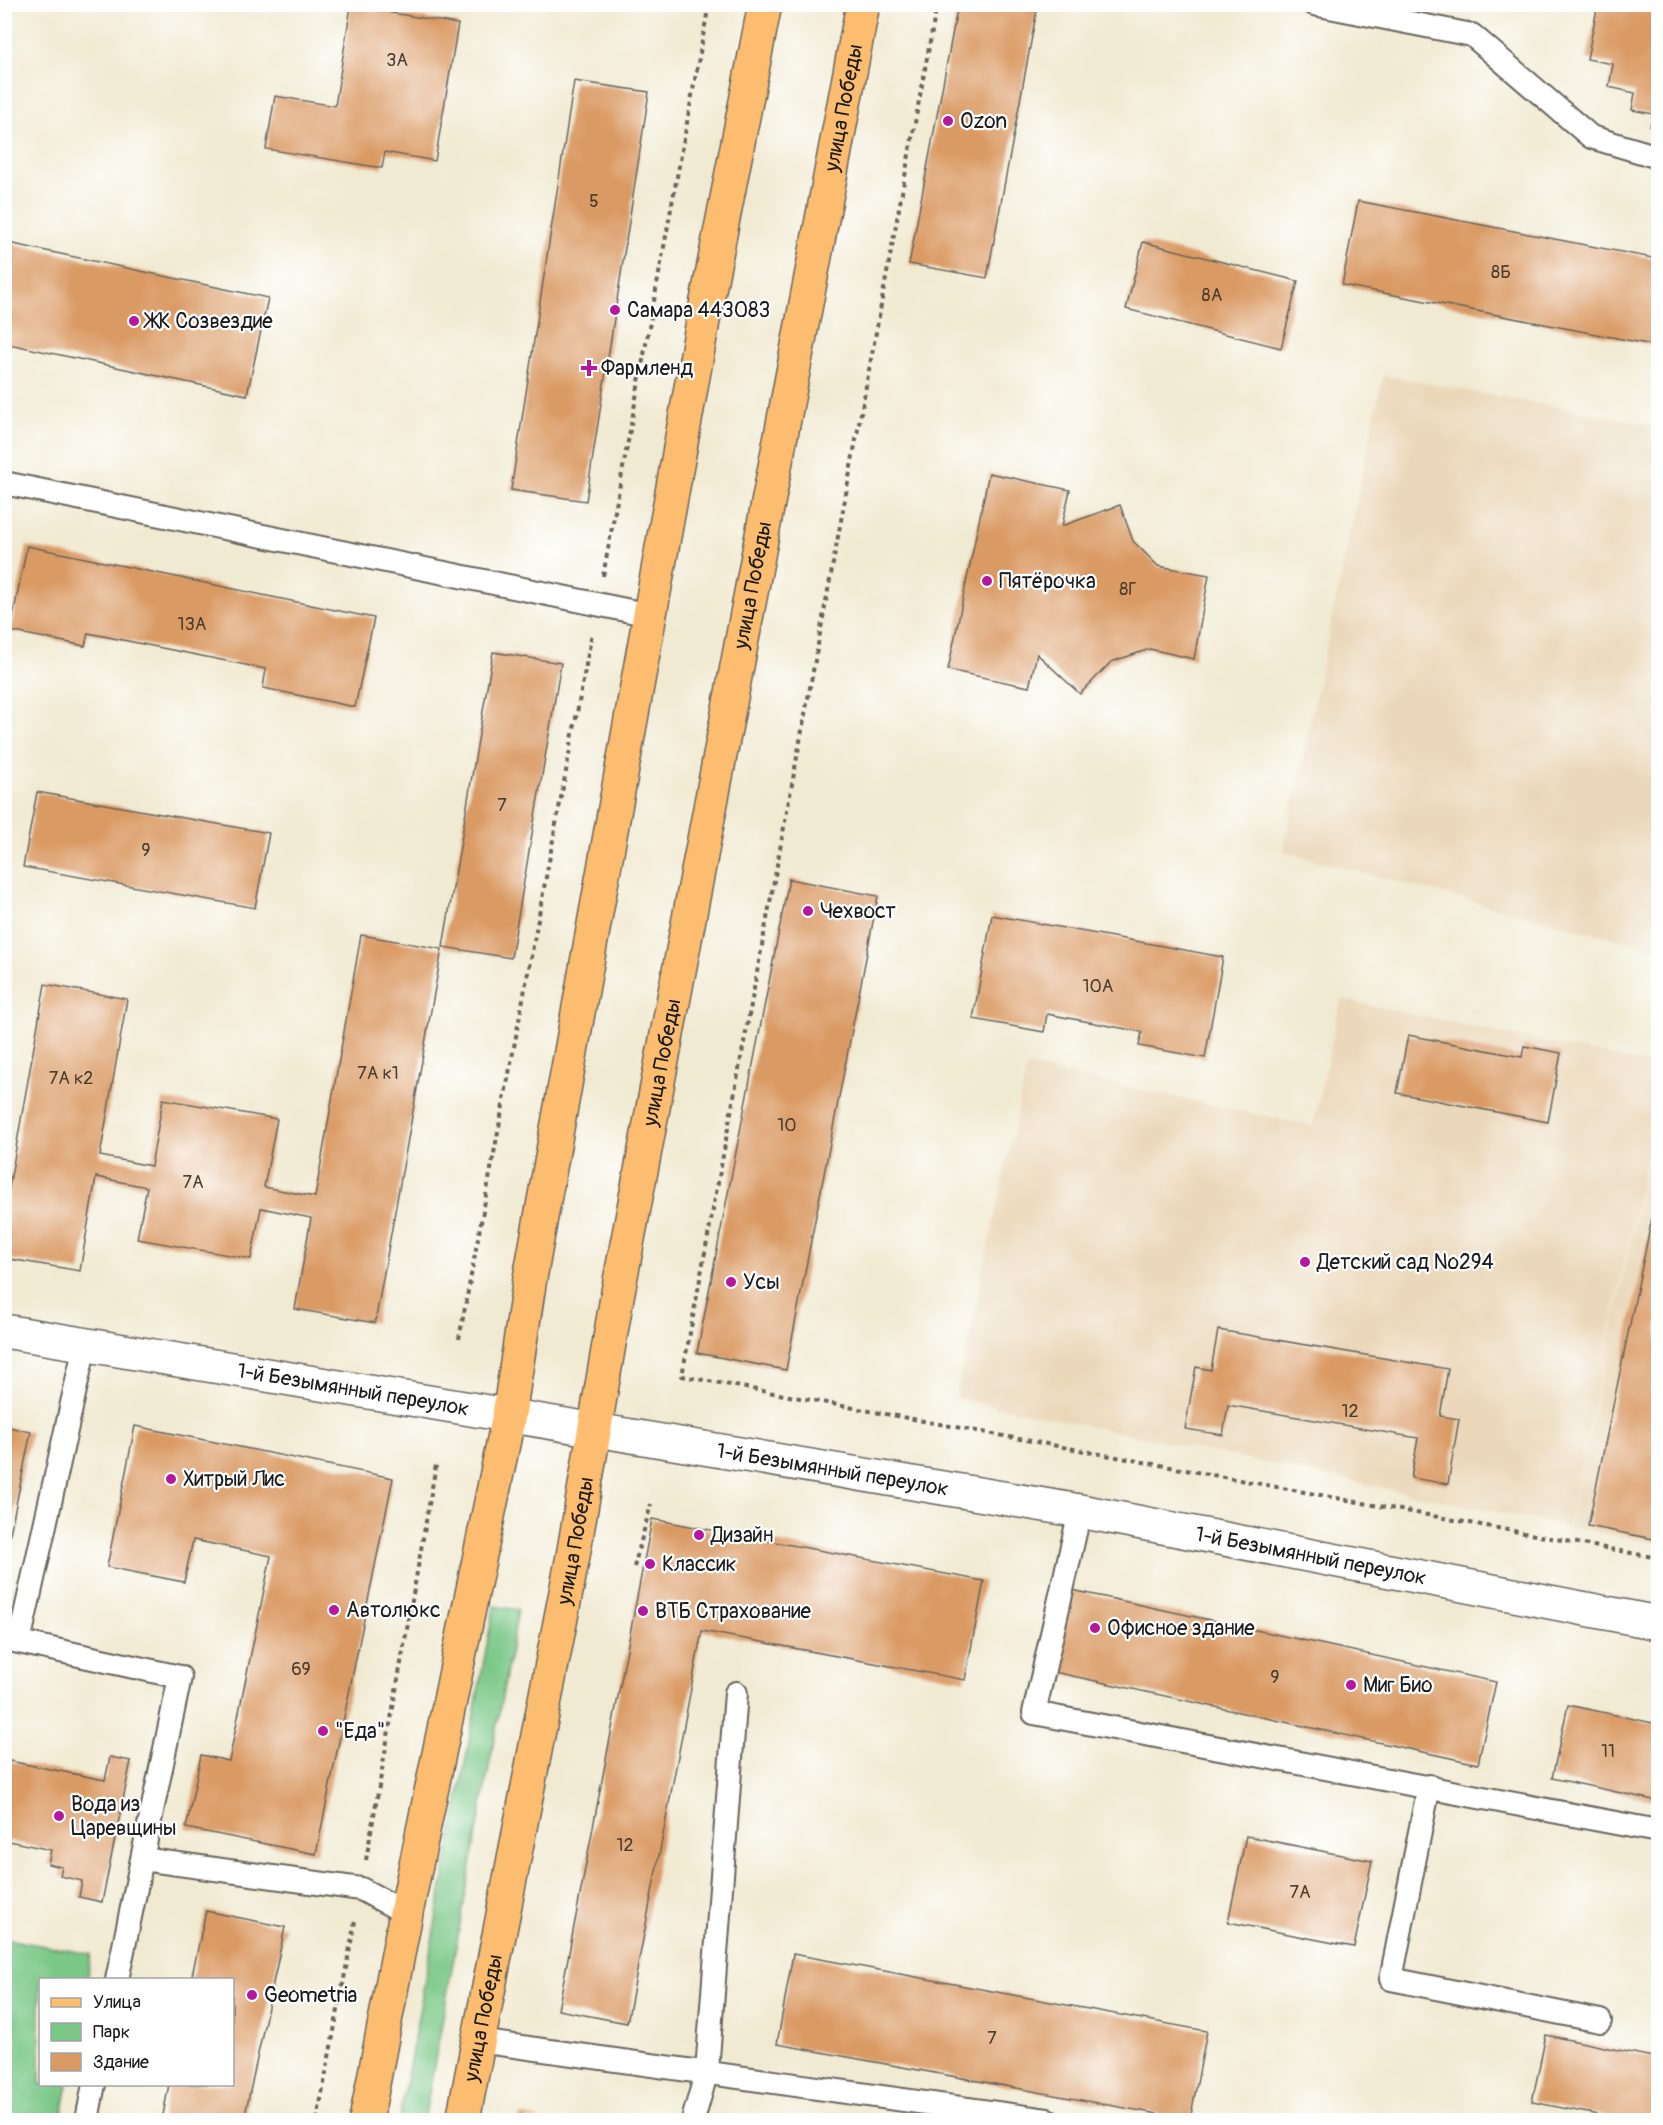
<svg xmlns="http://www.w3.org/2000/svg" width="1663" height="2125" viewBox="0 0 1663 2125" font-family="Pangolin,sans-serif">
<style>
.built{fill:#ebd8ba}
.green{fill:#7ac887;stroke:#4b7252;stroke-width:1.5}
.building{fill:#da9a63}
.lines{fill:none;stroke-linecap:round;stroke-linejoin:round}
.lane-casing{stroke:#67645c;stroke-width:26}
.street-casing{stroke:#67645c;stroke-width:36}
.primary-casing{stroke:#67645c;stroke-width:36}
.path{stroke:#67645c;stroke-width:4;stroke-dasharray:4.5 4.5;stroke-linecap:butt}
.lane{stroke:#fff;stroke-width:22}
.street{stroke:#fff;stroke-width:33}
.primary{stroke:#fcbd6f;stroke-width:33}
.poi-dot{fill:#b5179e;stroke:#fff;stroke-width:2}
.labels{text-anchor:middle;dominant-baseline:central;stroke-width:4.5;stroke-linejoin:round;paint-order:stroke}
.number-label{font-size:18px;fill:#4c3c2e}
.street-label{font-size:21px;fill:#1c1c1c;stroke:#fff}
.poi-label{font-size:21px;fill:#1c1c1c;stroke:#fff;text-anchor:start}
</style>
<rect width="100%" height="100%" fill="#fff"/>
<filter id="ink" filterUnits="userSpaceOnUse"><feTurbulence type="fractalNoise" baseFrequency=".0167" numOctaves="2"/><feDisplacementMap in="SourceGraphic" scale="12" xChannelSelector="R" yChannelSelector="G"/><feConvolveMatrix kernelMatrix="1 2 1 2 8 2 1 2 1" color-interpolation-filters="sRGB"/></filter>
<filter id="wash" filterUnits="userSpaceOnUse"><feTurbulence type="fractalNoise" baseFrequency=".008" numOctaves="4" result="noise"/><feDisplacementMap in="SourceGraphic" scale="24" xChannelSelector="R" yChannelSelector="G"/><feGaussianBlur stdDeviation="1.35" result="paint"/><feColorMatrix in="noise" values="0 0 0 0 0 0 0 0 0 0 0 0 0 0 0 0 0 1.4 0 .05"/><feComposite in="paint" operator="in"/></filter>
<g filter="url(#wash)">
<rect width="100%" height="100%" fill="#f1ead2"/>
<path class="built" d="M1383 375 1658 426V950L1283 852Z
M1341 999 1658 1066V1103L1568 1527 956 1398 1027 1066 1313 1126Z
M1658 1113V1544L1569 1527Z"/>
<path class="green" d="M494 1606 518 1610 424 2120H399Z
M5 1939 91 1954 87 1979 40 1980V2084L68 2085 61 2120H5Z"/>
<g id="blocks">
<path class="building" d="M958 4H1038L987 278 909 264Z
M1598 4H1658V129L1650 127 1653 114 1632 110 1635 93 1609 87 1613 64 1587 59Z
M351 6 458 24 435 161 385 152 382 168 266 149 275 96 335 106Z
M574 81 649 92 586 501 511 490Z
M1358 201 1658 259V346L1342 285Z
M4 242 268 298 247 395 4 343Z
M1143 242 1298 281 1281 348 1126 309Z
M989 473 1070 490 1062 526 1120 505 1133 541 1158 566 1209 575 1194 659 1150 649 1111 662 1080 694 1037 654 1029 687 948 670Z
M27 546 374 618 355 707 263 688 266 669 88 633 85 646 10 631Z
M493 652 561 663 511 958 443 947Z
M37 792 269 833 255 908 23 867Z
M789 879 878 896 786 1370 697 1353Z
M992 915 1223 957 1205 1058 1139 1046 1142 1032 1047 1014 1044 1032 973 1019Z
M361 935 442 949 375 1323 295 1309 311 1218 261 1208 251 1259 137 1239 147 1187 96 1177 80 1271 4 1258V1216L45 984 127 999 100 1156 151 1166 163 1099 277 1119 264 1187 315 1197Z
M1408 1035 1522 1057 1524 1046 1561 1053 1548 1122 1397 1093Z
M1657 1194H1658V1540L1588 1526Z
M1218 1330 1448 1369 1440 1416 1459 1419 1448 1484 1411 1478 1418 1438 1228 1405 1223 1435 1185 1429 1196 1367 1211 1370Z
M4 1426 31 1432 6 1553H4Z
M135 1426 393 1478 316 1854 186 1828 201 1755 229 1761 271 1556 193 1540 184 1582 107 1567Z
M652 1519 984 1581 965 1680 702 1631 627 2023 558 2010Z
M1072 1590 1496 1682 1478 1764 1054 1672Z
M1568 1705 1658 1724V1801L1552 1778Z
M110 1757 131 1761 102 1902 79 1897 82 1881 60 1876 62 1867 48 1864 51 1850 4 1840V1760L105 1780Z
M1246 1836 1372 1861 1354 1947 1228 1922Z
M206 1911 285 1927 244 2120H162L169 2084H232V1980H191Z
M793 1954 1207 2031 1190 2120 777 2044Z
M1546 2035 1658 2058V2120H1623L1532 2102Z
M520 2115 541 2119 540 2120H519Z"/>
</g>
</g>
<g filter="url(#ink)">
<use href="#blocks" fill-opacity="0" stroke="#67645c" stroke-width="1.5"/>
<g class="lines">
<g class="lane-casing">
<path id="lane" d="M1314 4 1472 35 1591 137 1658 157
M4 483 650 615
M1080 1511 1034 1713 1658 1831
M6 1639 19 1642 85 1345
M19 1642 180 1677 142 1859 361 1889 406 1913
M1429 1786 1391 1979 1600 2021
M117 1980 142 1859
M478 2041 1047 2120
M87 2120 94 2084
M693 2120 707 2071 736 1693"/>
</g>
<g class="street-casing">
<g id="street">
<path id="s1" d="M4 1331 1080 1511 1658 1623"/>
</g>
</g>
<g class="primary-casing">
<g id="primary">
<path d="M366 2120 406 1913 509 1415 529 1284 703 321 765 4"/>
<path id="s2" d="M463 2120 573 1556 617 1297 863 4"/>
</g>
</g>
<path class="path" d="M937 4 682 1376 1658 1558
M603 576 709 4
M459 1339 592 633
M634 1567 651 1504
M366 1860 436 1465
M317 2120 355 1921"/>
<use href="#lane" class="lane"/>
<use href="#street" class="street"/>
<use href="#primary" class="primary"/>
</g>
</g>
<g class="poi-dot">
<circle cx="948" cy="121" r="6"/>
<circle cx="615" cy="310" r="6"/>
<circle cx="134" cy="321" r="6"/>
<path d="M586 359h6v6h6v6h-6v6h-6v-6h-6v-6h6z"/>
<circle cx="987" cy="581" r="6"/>
<circle cx="808" cy="911" r="6"/>
<circle cx="1305" cy="1262" r="6"/>
<circle cx="731" cy="1282" r="6"/>
<circle cx="171" cy="1479" r="6"/>
<circle cx="699" cy="1535" r="6"/>
<circle cx="650" cy="1564" r="6"/>
<circle cx="334" cy="1610" r="6"/>
<circle cx="643" cy="1611" r="6"/>
<circle cx="1095" cy="1628" r="6"/>
<circle cx="1351" cy="1685" r="6"/>
<circle cx="323" cy="1731" r="6"/>
<circle cx="59" cy="1816" r="6"/>
<circle cx="252" cy="1995" r="6"/>
</g>
<g class="labels">
<g class="number-label">
<text x="397" y="60">3А</text>
<text x="594" y="201">5</text>
<text x="1501" y="272">8Б</text>
<text x="1212" y="295">8А</text>
<text x="1128" y="589">8Г</text>
<text x="192" y="624">13А</text>
<text x="502" y="805">7</text>
<text x="146" y="850">9</text>
<text x="1098" y="986">10А</text>
<text x="378" y="1073">7А к1</text>
<text x="71" y="1078">7А к2</text>
<text x="787" y="1125">10</text>
<text x="193" y="1182">7А</text>
<text x="1350" y="1411">12</text>
<text x="301" y="1669">69</text>
<text x="1275" y="1677">9</text>
<text x="1608" y="1751">11</text>
<text x="625" y="1845">12</text>
<text x="1300" y="1892">7А</text>
<text x="992" y="2038">7</text>
</g>
<g class="street-label">
<text stroke="none"><textPath href="#s2" startOffset="2048">улица Победы</textPath></text>
<text stroke="none"><textPath href="#s2" startOffset="1562">улица Победы</textPath></text>
<text stroke="none"><textPath href="#s2" startOffset="1076">улица Победы</textPath></text>
<text stroke="none"><textPath href="#s1" startOffset="354">1-й Безымянный переулок</textPath></text>
<text stroke="none"><textPath href="#s1" startOffset="840">1-й Безымянный переулок</textPath></text>
<text stroke="none"><textPath href="#s2" startOffset="590">улица Победы</textPath></text>
<text stroke="none"><textPath href="#s1" startOffset="1326">1-й Безымянный переулок</textPath></text>
<text stroke="none"><textPath href="#s2" startOffset="104">улица Победы</textPath></text>
</g>
<g class="poi-label">
<text x="960" y="121">Ozon</text>
<text x="627" y="310">Самара 443083</text>
<text x="146" y="321">ЖК Созвездие</text>
<text x="601" y="368">Фармленд</text>
<text x="999" y="581">Пятёрочка</text>
<text x="820" y="911">Чехвост</text>
<text x="1317" y="1262">Детский сад №294</text>
<text x="743" y="1282">Усы</text>
<text x="183" y="1479">Хитрый Лис</text>
<text x="711" y="1535">Дизайн</text>
<text x="662" y="1564">Классик</text>
<text x="346" y="1610">Автолюкс</text>
<text x="655" y="1611">ВТБ Страхование</text>
<text x="1107" y="1628">Офисное здание</text>
<text x="1363" y="1685">Миг Био</text>
<text x="335" y="1731">"Еда"</text>
<text x="71" y="1804">Вода из<tspan x="71" dy="24">Царевщины</tspan></text>
<text x="264" y="1995">Geometria</text>
</g>
</g>
<rect width="1663" height="2125" fill="none" stroke="#fff" stroke-width="24"/>
<rect x="39" y="1978" width="195" height="108" fill="#ffffff" stroke="#a4a4a4" stroke-width="1.5"/>
<rect x="51" y="1998" width="30" height="9" fill="#fcbd6f" stroke="#a4a4a4" stroke-width="1.5"/>
<text x="93" y="2008" font-size="18" fill="#1c1c1c">Улица</text>
<rect x="51" y="2023" width="30" height="18" fill="#7ac887" stroke="#a4a4a4" stroke-width="1.5"/>
<text x="93" y="2038" font-size="18" fill="#1c1c1c">Парк</text>
<rect x="51" y="2053" width="30" height="18" fill="#da9a63" stroke="#a4a4a4" stroke-width="1.5"/>
<text x="93" y="2068" font-size="18" fill="#1c1c1c">Здание</text>
</svg>
